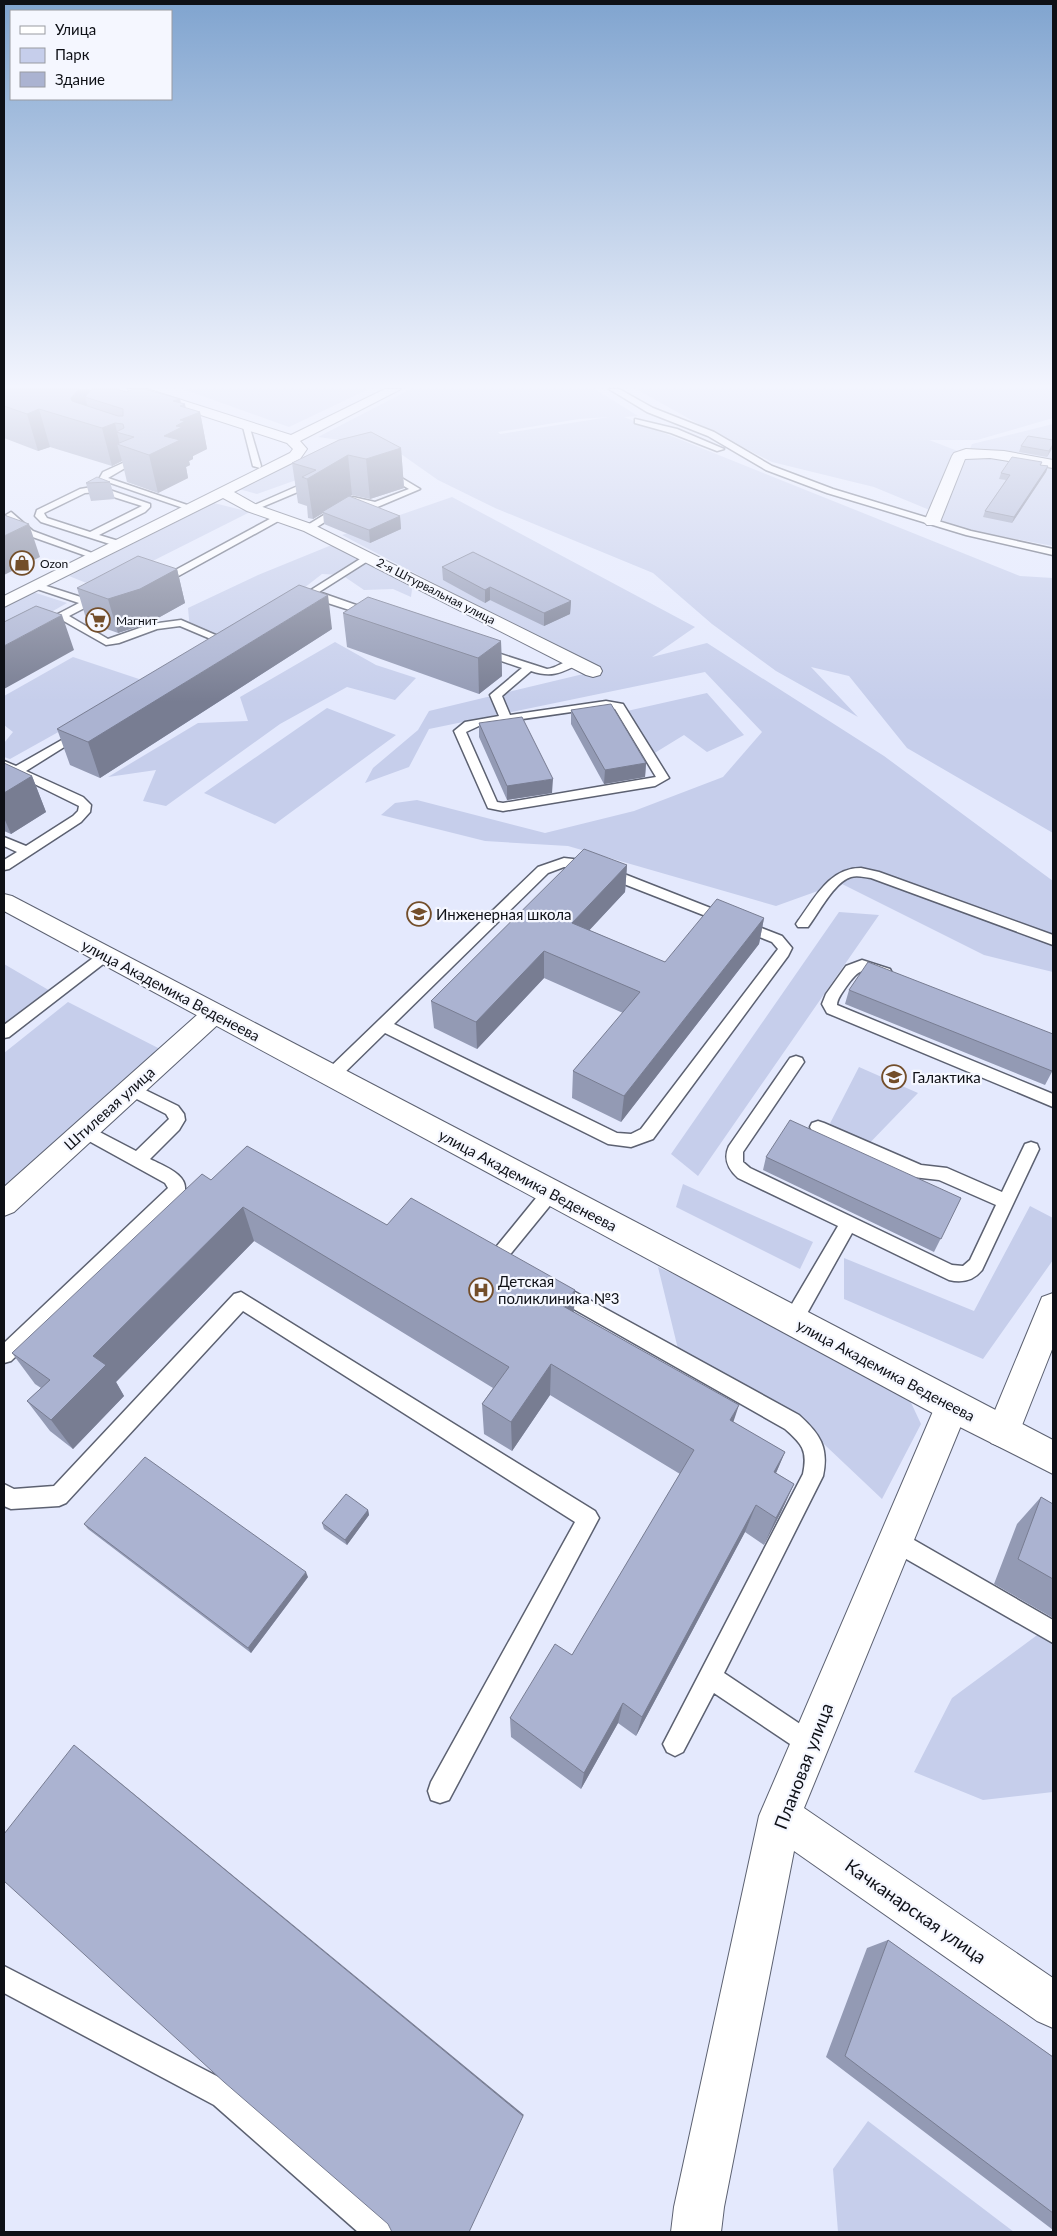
<svg xmlns="http://www.w3.org/2000/svg" width="1057" height="2236" viewBox="0 0 1057 2236" font-family="Lato,sans-serif">
<style>
.green{fill:#c6ceeb;fill-rule:evenodd}
.lines{fill:none;stroke-linecap:round;stroke-linejoin:round}
.lane-casing{stroke:#5c6171;stroke-width:3}
.street-casing{stroke:#5c6171;stroke-width:2}
.secondary-casing{stroke:#5c6171;stroke-width:2}
.lane{fill:#fff;fill-rule:evenodd}
.street{fill:#fff;fill-rule:evenodd}
.secondary{fill:#fff;fill-rule:evenodd}
.wall{fill:#939ab4}
.shaded-wall{fill:#787d92}
.building{fill:#abb3d1;stroke:#787d92}
.labels{text-anchor:middle;dominant-baseline:central;stroke-width:4.5;stroke-linejoin:round;paint-order:stroke}
.far-poi-label{font-size:12px;fill:#0e1016;stroke:#f5f7ff;text-anchor:start}
.far-street-label{font-size:12px;fill:#0e1016;stroke:#f5f7ff}
.poi-label{font-size:15px;fill:#0e1016;stroke:#f5f7ff;text-anchor:start}
.street-label{font-size:15px;fill:#0e1016;stroke:#f5f7ff}
.near-street-label{font-size:18px;fill:#0e1016;stroke:#f5f7ff}
</style>
<rect width="100%" height="100%" fill="#e4e9fd"/>
<path class="green" d="M183 389H369L289 427Z
M411 389H595L638 416 624 417 1020 576 1053 578V833L907 748 849 676 811 667 858 717 776 671 712 624 653 573 495 508 438 480 391 447 318 437ZM609 417 500 434 498 432 579 419Z
M636 389H1053V418L977 440H929L963 453 966 456 965 461 972 444 1053 424V546L963 529 941 520 954 489 932 511 874 487 772 462 711 431Z
M306 456 316 473 257 494 239 489 282 466Z
M452 497 695 627 652 657 707 643 884 756 1053 881V972L984 955 840 883 776 906 568 846 485 841 381 815 395 803 417 800 545 833 634 811 723 777 762 732 705 672 429 729 409 767 365 783 373 768 418 730 429 711 600 670 342 535Z
M214 503 250 512 99 588 69 576Z
M344 540 413 582 411 597 393 589 364 590 342 575 322 574 286 602 231 634 200 636 190 630 188 608 258 575Z
M33 592 67 603 4 639V607Z
M335 642 376 665 416 678 395 700 347 687 280 724 166 806 143 801 156 770 108 777 198 723 248 721 240 697Z
M73 657 139 679V687L10 759 4 757V743L13 732 4 725V696Z
M707 693 744 735 707 752 684 735 653 754 627 711Z
M327 708 396 735 275 824 204 793Z
M839 912 879 915 698 1176 671 1154Z
M4 964 52 992 4 1031Z
M68 1002 164 1051 4 1194V1053Z
M859 1067 918 1093 861 1152 824 1135Z
M683 1184 813 1242 800 1269 676 1207Z
M1030 1206 1053 1218V1260L983 1359 844 1299V1258L974 1311Z
M658 1267 899 1377 921 1424 882 1499 808 1429 678 1349Z
M1044 1630 1053 1640V1792L983 1800 914 1772 952 1698Z
M868 2121 1014 2232H838L833 2169Z"/>
<g class="lines">
<g class="lane-casing">
<path id="lane" d="M609 389H619L653 408 714 432 772 466 833 489 971 531 1053 549V555L966 535 827 493 766 470 708 436 647 412Z
M635 419 677 429 724 449 717 451 671 433 635 423Z
M242 423 249 425 261 466 260 468 253 466Z
M125 462 132 464 108 478 196 508 189 510 99 479 103 472Z
M385 468 420 489 375 508 357 502 312 530H306V526L353 497 375 502 409 489 382 473V469Z
M316 478 320 481 319 483 255 510 248 508Z
M98 486 150 504V507L145 512 99 535 122 542V546H116L41 522 35 516 37 510 80 489ZM98 492 142 506 90 532 47 518 45 515 44 513 85 493Z
M11 512 33 531 100 556 95 559 92 558 27 535 6 515Z
M279 514 282 515V519L173 579H156L151 576 156 573 168 574Z
M368 554 373 557 371 559 319 592 376 612V616H368L303 595Z
M37 583 87 599 96 594H104V598L69 616 108 639 151 624 181 620 234 643 233 645H225L180 626 157 629 119 643 106 645 62 620 4 649V642L79 603 34 588V584Z
M482 648 547 669C558 668 568 657 579 660L580 662 579 664C560 673 552 678 531 671L502 696 510 715 606 701 623 704 669 778 655 786 503 811 488 808 454 731 465 722 499 716 490 695 522 668 478 653V649ZM606 707 615 709 656 777 503 803 497 802 466 732 481 725Z
M81 729 85 730 87 732 85 734 26 771 83 797 91 805 90 812 81 822 9 869 4 870V860L17 852 4 846V837L26 846 73 816 78 811 79 806 4 769V761L16 766Z
M564 858 591 861 782 936 792 948 788 956 653 1139 631 1147 608 1144 385 1033 338 1079 332 1081 326 1079 324 1075 326 1071 538 867ZM564 867 583 868 772 942 778 949 641 1129 631 1134 617 1133 394 1024 548 873Z
M861 868 879 872 1053 935V945L871 878C864 877 857 875 851 877 834 882 818 914 808 927H798L796 924 798 921C815 898 829 868 861 868Z
M106 950 111 952 113 955 111 958 9 1037 4 1038V1025L101 952Z
M862 960 890 969 892 973 890 977C866 983 869 954 846 987 842 993 837 999 837 1005L1053 1094V1107L827 1013 822 1004 826 994 846 966Z
M796 1056 802 1058 804 1062 743 1152V1162L750 1168 952 1265 963 1266 970 1260 996 1205 939 1180 913 1177 812 1131 810 1127 812 1123 818 1121 824 1123 921 1165 947 1168 1002 1192 1025 1144 1031 1142 1037 1144 1039 1149 982 1270C973 1281 962 1283 949 1280L852 1233 800 1326 793 1328 786 1326 784 1320 786 1314 838 1226 738 1178C728 1169 723 1159 729 1146L790 1058Z
M131 1083 178 1106 184 1114 185 1120 179 1130 150 1159C164 1166 193 1176 183 1196L11 1361 4 1363V1343L168 1188 165 1183 78 1135 76 1131 78 1127 84 1125 90 1127 136 1151 169 1119 166 1114 125 1093 123 1089 125 1085Z
M551 1185 557 1187 560 1192 557 1197 504 1262 498 1265 492 1262 489 1257 492 1252 545 1187Z
M555 1281 799 1415C820 1434 829 1447 823 1476L724 1673 818 1736 822 1744 818 1752 810 1756 802 1752 714 1693 683 1752 675 1756 667 1752 663 1744 803 1474C808 1450 802 1444 785 1429L549 1295 546 1289 549 1283Z
M241 1292 595 1511 599 1518 449 1800 440 1803 431 1800 428 1791 431 1782 575 1522 243 1311 66 1503 59 1506 11 1509 4 1506V1484L14 1489 54 1486 234 1294Z
M895 1529 1053 1620V1643L887 1548 884 1540 887 1532Z
M4 1966 234 2085 390 2222 395 2232H358L214 2105 4 1993Z"/>
</g>
<g class="street-casing">
<path id="street" d="M128 389H147L291 435 385 389H401L300 441 307 449 300 459 234 492 257 505 314 525 600 667 602 671 600 675 593 677 586 675 304 531 247 511 223 498 4 607V596L290 453 293 449 287 443 130 392Z
M966 449 1004 451 1053 460V468L990 458 965 459 940 522 937 525H927L924 522 952 456 954 453Z
M215 1004 224 1007 228 1013 224 1019 14 1212 4 1216V1187L206 1007Z
M1053 1293V1347L1015 1443 1003 1448 991 1443 986 1432 1042 1297Z
M952 1391 964 1395 969 1406 804 1808 1053 1978V2028L1037 2021 794 1851 724 2207 721 2232H671L674 2207 759 1816 940 1395Z"/>
</g>
<g class="secondary-casing">
<path id="secondary" d="M4 894 12 896 1053 1440V1474L940 1417 4 911Z"/>
</g>
<use href="#lane" class="lane"/>
<use href="#street" class="street"/>
<use href="#secondary" class="secondary"/>
</g>
<path class="wall" d="M4 389H89L90 391 126 392 180 399 181 403 186 408 200 412 207 449 193 456V459L189 461 190 465 186 467 188 478 158 493 127 482 122 461 112 466 50 447 38 451 4 438Z
M339 440 401 448 404 488 370 499 352 495 350 497 400 516 401 529 370 543 324 524 323 513 313 519 308 518 307 506 298 503 292 463Z
M1053 440V447L1047 457 1019 452 1021 446Z
M1042 462 1041 465 1048 466 1046 472 1012 523 983 517 985 511 1006 480 999 479 1001 473Z
M110 482 115 499 91 501 86 483Z
M442 567 571 601 570 614 544 626 490 600 485 603 443 580Z
M177 569 185 603 149 623 118 633 87 622 77 588Z
M343 613 501 641 502 676 479 694 347 647Z
M332 629 100 778 70 765 57 729Z
M571 710 646 763 645 777 604 784 571 724Z
M479 723 552 793 507 800 479 737Z
M4 763 32 776 46 812 11 834 4 831Z
M627 865 625 892 589 930 665 962 764 918 759 944 621 1122 572 1098 573 1071 623 1013 544 978 477 1049 434 1028 431 1001Z
M849 990 1053 1070 1045 1085 845 1004Z
M766 1157 961 1198 934 1252 763 1170Z
M211 1180 387 1225 575 1290 574 1312 733 1422 785 1452 776 1473 794 1484 781 1512 764 1545 745 1532 636 1736 618 1723 581 1789 511 1737 510 1718 572 1655 680 1474 550 1395 512 1451 484 1434 482 1404 493 1388 254 1241 116 1382 124 1396 73 1449 50 1431 27 1401 41 1388 35 1384 12 1353Z
M1041 1497 1053 1504V1618L994 1584 1017 1524Z
M368 1510 369 1515 347 1545 324 1529 322 1523Z
M84 1524 308 1577 251 1653 88 1529Z
M888 1940 1053 2057V2230L826 2057 867 1948Z"/>
<path class="shaded-wall" d="M79 389H89L92 399 85 397 92 421H78L71 398Z
M180 399 181 406 185 404 188 417 200 412 207 449 193 456V459L189 461 190 465 186 467 188 478 158 493 149 455 164 436 173 401Z
M39 409 50 447 38 451 27 414Z
M115 423 120 445 117 444 122 461 112 466 102 428Z
M1053 444V447L1047 457 1049 451Z
M401 448 404 488 370 499 366 459Z
M348 455 352 495 324 512H322L323 513 313 519 307 479Z
M1048 466 1046 472 1012 523 1014 517Z
M400 516 401 529 370 543 369 530Z
M29 524 40 557 4 575V536Z
M177 569 185 603 149 623 118 633 108 599Z
M490 587V600L485 603V590Z
M328 595 332 629 100 778 88 742Z
M571 601 570 614 544 626V613Z
M62 615 74 650 4 689V646Z
M501 641 502 676 479 694 478 658Z
M646 763 645 777 604 784 605 770Z
M32 776 46 812 11 834 4 818V793Z
M553 779 552 793 507 800V786Z
M627 865 625 892 571 950 572 923Z
M764 918 759 944 621 1122 624 1096Z
M544 951V978L477 1049 476 1022Z
M243 1207 254 1241 116 1382 124 1396 73 1449 51 1420 93 1356Z
M575 1290 573 1322 563 1306Z
M551 1364 550 1395 512 1451 511 1422Z
M739 1405 729 1435 730 1420Z
M785 1452 773 1480 774 1472Z
M794 1484 781 1512 764 1545 776 1518Z
M756 1505 745 1532 636 1736 642 1717Z
M368 1510 369 1515 347 1545 345 1540Z
M306 1572 308 1577 251 1653 248 1648Z
M623 1703 618 1723 581 1789 584 1773Z
M74 1745 83 1752 524 2115 523 2116Z"/>
<path class="building" d="M4 389H79L71 398 72 401 118 416H123V409L85 397 92 389H117L126 392 133 389H144L180 399 173 401 185 404 180 406 200 412 180 420 185 421 176 426 182 427 164 436 180 440 149 455 117 444 134 437 116 432 124 428 123 424 115 423 102 428 39 409 27 414 4 406Z
M371 432 401 448 366 459 348 455 307 479 302 477 316 470 292 463 339 440Z
M1028 436 1053 440V444L1049 451 1021 446Z
M1012 457 1042 462 1040 465 1048 466 1014 517 985 511 1010 475 1001 473Z
M97 477 110 482 86 483Z
M349 496 400 516 369 530 322 512Z
M4 515 29 524 4 536Z
M473 552 571 601 544 613 490 587 485 590 442 567Z
M138 556 177 569 140 589 108 599 77 588Z
M299 585 328 595 88 742 57 729Z
M368 597 501 641 478 658 343 613Z
M36 606 62 615 4 646V622Z
M611 704 646 763 605 770 571 710Z
M522 717 553 779 507 786 479 723Z
M4 763 32 776 4 793Z
M584 849 627 865 572 923 665 962 717 899 764 918 624 1096 573 1071 640 992 544 951 476 1022 431 1001Z
M868 962 1053 1034V1070L1052 1071 849 990Z
M790 1120 961 1198 941 1239 766 1157Z
M247 1146 387 1225 411 1198 575 1290 563 1306 739 1405 730 1420 785 1452 774 1472 794 1484 776 1518 756 1505 642 1717 623 1703 584 1773 510 1718 555 1644 572 1655 694 1450 551 1364 511 1422 482 1404 509 1367 243 1207 93 1356 106 1365 51 1420 27 1401 50 1380 12 1353 202 1174 211 1180Z
M145 1457 306 1572 248 1648 84 1524Z
M346 1494 368 1510 345 1540 322 1523Z
M1041 1497 1053 1504V1579L1018 1559Z
M74 1745 523 2116 469 2232H392L388 2224 224 2082 4 1881V1834Z
M888 1940 1053 2057V2213L845 2056Z"/>
<linearGradient id="sky" x2="0" y2="1"><stop stop-color="#80a4cf"/><stop offset="0.55" stop-color="#f3f5fe"/><stop offset="1" stop-color="#f3f5fe" stop-opacity="0"/></linearGradient>
<rect width="1057" height="702" fill="url(#sky)"/>
<defs>
<g id="shop-ring" transform="scale(1.25)"><circle r="9.5" fill="#f5f7ff" stroke="#734e2a" stroke-width="1.5"/><path d="M-5-2.5h2.3a2.7 3.5 0 0 1 5.4 0H5L5.5 6h-11ZM-1.5-2.5h3a1.5 2.3 0 0 0-3 0Z" fill="#734e2a"/></g>
<g id="supermarket-ring" transform="scale(1.25)"><circle r="9.5" fill="#f5f7ff" stroke="#734e2a" stroke-width="1.5"/><path d="M-6-5.5h2.5l.6 2H6L4.5 2H-2.5L-4.4-4H-6ZM-1.5 3.2a1.3 1.3 0 1 0 .1 0ZM3 3.2a1.3 1.3 0 1 0 .1 0Z" fill="#734e2a"/></g>
<g id="school-ring" transform="scale(1.25)"><circle r="9.5" fill="#f5f7ff" stroke="#734e2a" stroke-width="1.5"/><path d="M0-5L7-2L0 1L-7-2ZM-4 1L0 2.5L4 1V4Q0 6-4 4Z" fill="#734e2a"/></g>
<g id="hospital-ring" transform="scale(1.25)"><circle r="9.5" fill="#f5f7ff" stroke="#734e2a" stroke-width="1.5"/><path d="M-5-5h3v3.5h4V-5h3V5h-3V1.5h-4V5h-3Z" fill="#734e2a"/></g>
</defs>
<g fill-rule="evenodd">
<use href="#shop-ring" x="22" y="563"/>
<use href="#supermarket-ring" x="98" y="620"/>
<use href="#school-ring" x="419" y="914"/>
<use href="#school-ring" x="894" y="1077"/>
<use href="#hospital-ring" x="481" y="1290"/>
</g>
<g class="labels">
<g class="far-poi-label">
<text x="40" y="563">Ozon</text>
<text x="116" y="620">Магнит</text>
</g>
<g class="far-street-label">
<text transform="translate(436 591) rotate(27)">2-я Штурвальная улица</text>
</g>
<g class="poi-label">
<text x="436" y="914">Инженерная школа</text>
<text x="912" y="1077">Галактика</text>
<text x="498" y="1281">Детская<tspan x="498" dy="17">поликлиника №3</tspan></text>
</g>
<g class="street-label">
<text transform="translate(171 990) rotate(28)">улица Академика Веденеева</text>
<text transform="translate(109 1108) rotate(-42)">Штилевая улица</text>
<text transform="translate(528 1180) rotate(28)">улица Академика Веденеева</text>
<text transform="translate(886 1370) rotate(28)">улица Академика Веденеева</text>
</g>
<g class="near-street-label">
<text transform="translate(803 1766) rotate(-69)">Плановая улица</text>
<text transform="translate(916 1911) rotate(35)">Качканарская улица</text>
</g>
</g>
<rect width="1057" height="2236" fill="none" stroke="#0e1016" stroke-width="10"/>
<rect x="10" y="10" width="162" height="90" fill="#f5f7ff" stroke="#999ba2"/>
<rect x="20" y="26" width="25" height="8" fill="#ffffff" stroke="#999ba2"/>
<text x="55" y="35" font-size="15" fill="#0e1016">Улица</text>
<rect x="20" y="48" width="25" height="15" fill="#c6ceeb" stroke="#999ba2"/>
<text x="55" y="60" font-size="15" fill="#0e1016">Парк</text>
<rect x="20" y="72" width="25" height="15" fill="#abb3d1" stroke="#999ba2"/>
<text x="55" y="85" font-size="15" fill="#0e1016">Здание</text>
</svg>
